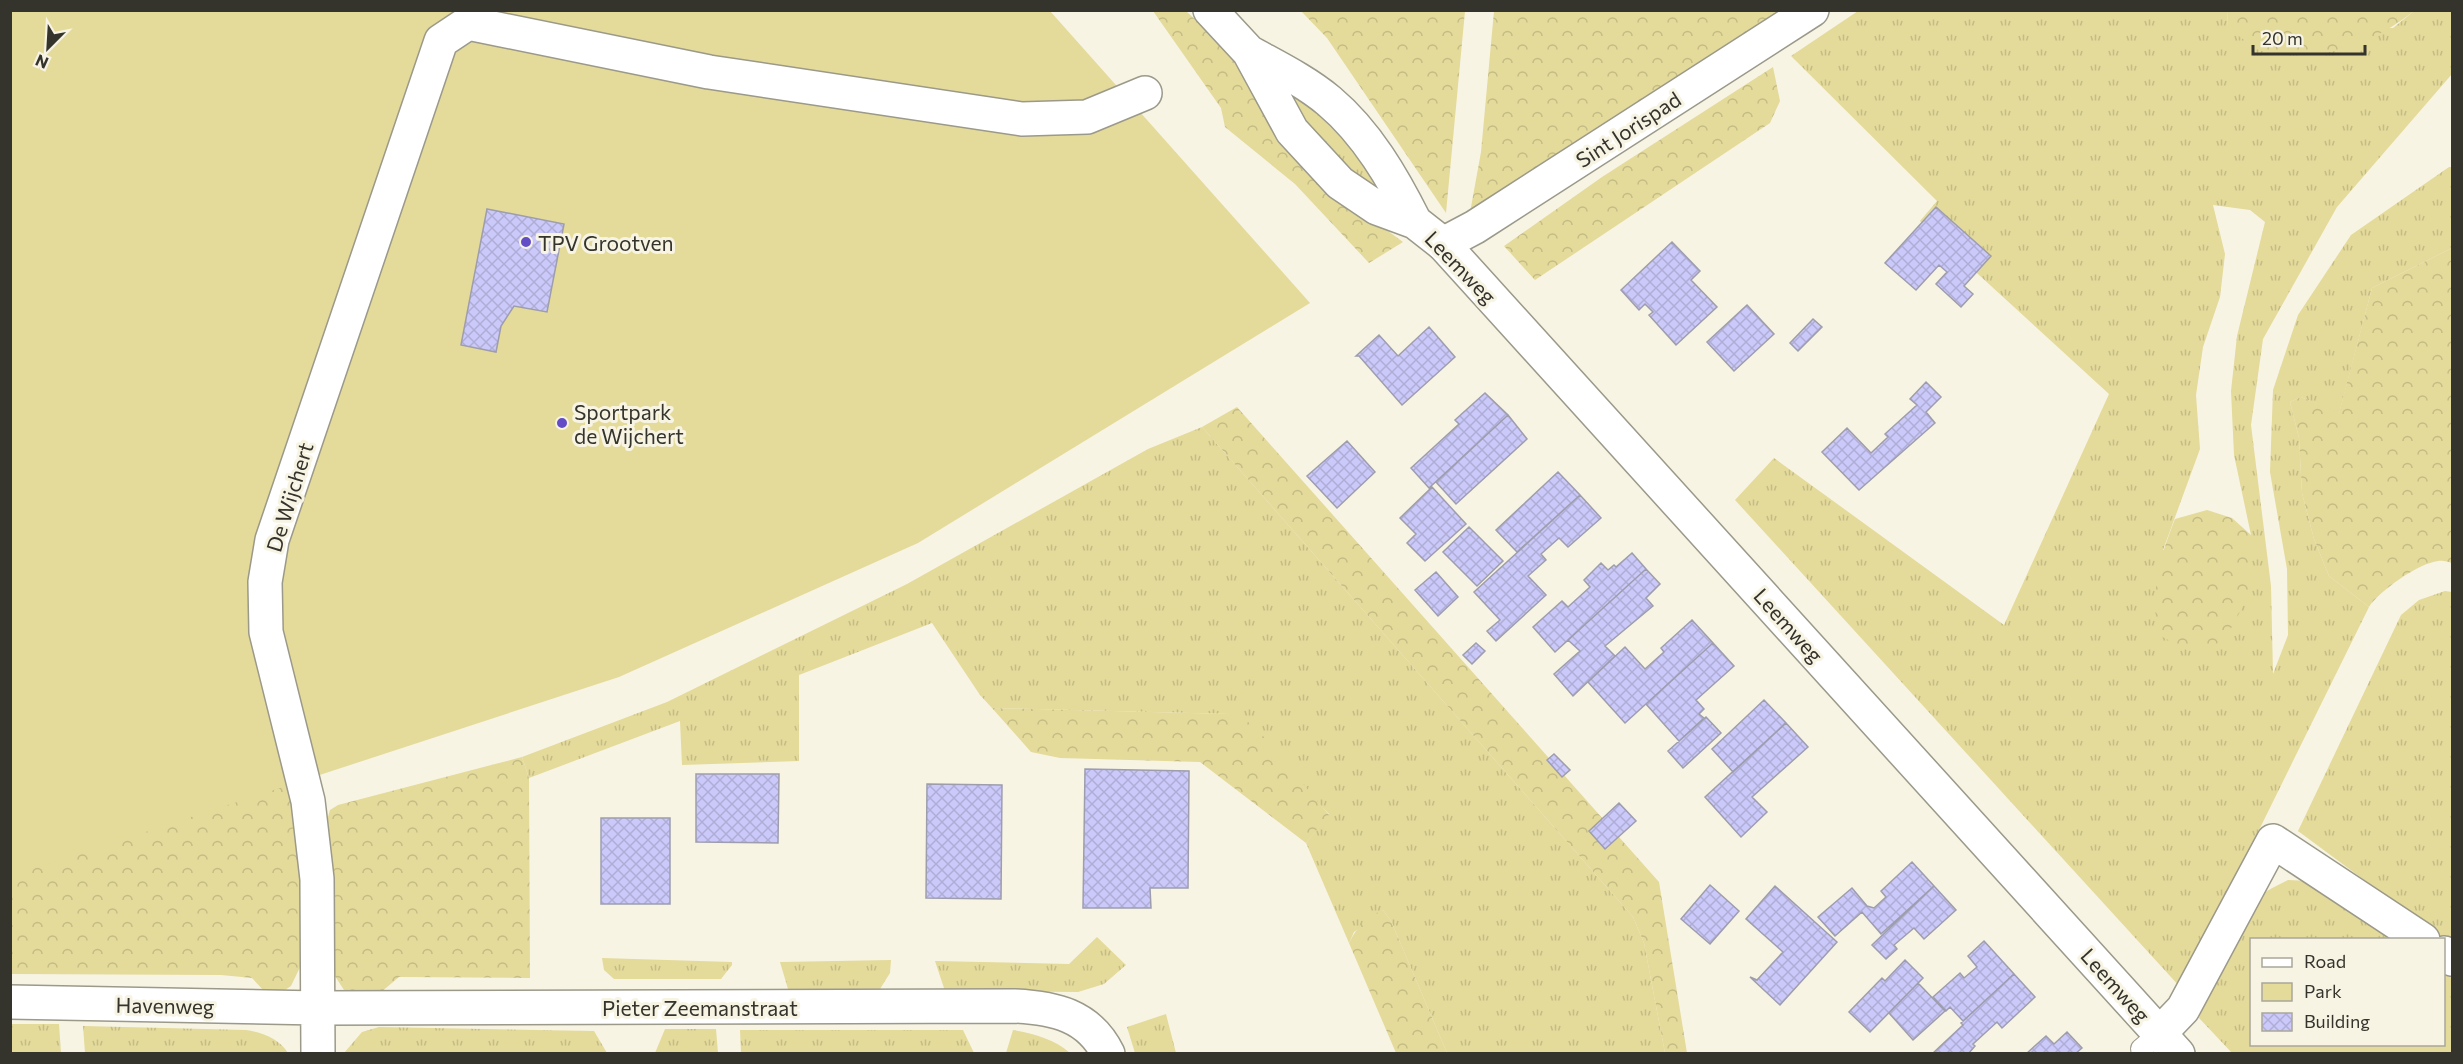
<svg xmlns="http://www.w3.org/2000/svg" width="2463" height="1064" viewBox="0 0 2463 1064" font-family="Commissioner,sans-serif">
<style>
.grass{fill:url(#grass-tufts);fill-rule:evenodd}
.forest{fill:url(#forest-crowns)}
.park{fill:#e4da9a}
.building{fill:url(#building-cross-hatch);stroke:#9d9dad;stroke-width:1.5}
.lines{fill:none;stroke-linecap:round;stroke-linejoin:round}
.service-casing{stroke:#9b998a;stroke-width:22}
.minor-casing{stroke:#9b998a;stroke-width:36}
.tertiary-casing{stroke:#9b998a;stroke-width:36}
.service{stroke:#fff;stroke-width:20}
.minor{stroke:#fff;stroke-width:33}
.tertiary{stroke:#fff;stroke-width:33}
.poi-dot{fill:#624dc6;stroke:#f7f4e4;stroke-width:2}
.labels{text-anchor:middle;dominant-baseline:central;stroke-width:6;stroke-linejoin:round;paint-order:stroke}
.street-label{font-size:21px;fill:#34332c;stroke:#f7f4e4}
.poi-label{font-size:21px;fill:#34332c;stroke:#f7f4e4;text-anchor:start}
</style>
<defs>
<pattern id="grass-tufts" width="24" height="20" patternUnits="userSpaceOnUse" patternTransform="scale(1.5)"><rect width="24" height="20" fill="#e4da9a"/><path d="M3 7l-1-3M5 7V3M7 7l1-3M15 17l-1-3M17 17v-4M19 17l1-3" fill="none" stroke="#c4bc85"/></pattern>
<pattern id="forest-crowns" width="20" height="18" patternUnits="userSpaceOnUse" patternTransform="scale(1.5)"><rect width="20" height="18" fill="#e4da9a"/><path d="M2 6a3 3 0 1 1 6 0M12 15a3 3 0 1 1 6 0" fill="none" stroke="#c4bc85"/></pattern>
<pattern id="building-cross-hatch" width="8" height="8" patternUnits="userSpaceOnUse" patternTransform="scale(1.5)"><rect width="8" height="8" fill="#cbc9fa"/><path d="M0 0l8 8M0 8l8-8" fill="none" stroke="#afadd6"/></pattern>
</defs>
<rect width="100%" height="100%" fill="#f7f4e4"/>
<path class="grass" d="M1858 11H2228L2227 27 2393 28 2414 11H2452V74L2337 207 2263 339 2251 425 2271 586 2273 674 2288 635 2287 569 2270 472 2273 390 2298 315 2351 235 2449 167H2452V248L2372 288 2339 414 2301 397 2290 402 2299 438 2302 493 2314 539 2329 576 2369 607 2181 988 1735 500 1774 458 2004 625 2109 394 1920 221 1937 201 1791 56ZM2213 205 2250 210 2265 222 2237 336 2231 391 2234 455 2251 535V590L2163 550 2200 449 2196 395 2203 347 2220 297 2225 254Z
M1302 92 1379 177 1367 188 1287 106Z
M1202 427 1633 917 1644 943 1665 1053H1447L1391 921 1383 910 1354 932 1349 943 1306 843 1329 814 1229 714 992 708 980 695 932 623 799 675V761L682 765 680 721 529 778 522 757 667 702 907 584 1148 449Z
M2445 591 2452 592V945L2298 831 2401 615 2419 600Z
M2288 880 2309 881 2406 939 2252 940V1044H2444V967L2452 973V1053H2232L2199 1018C2213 982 2236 914 2267 891 2273 887 2281 884 2288 880Z
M1097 937 1126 965 1104 984 1078 992 945 991 935 961 1069 964Z
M602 958 732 962V965L721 979H614L604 970Z
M891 960 890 973 880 989H788L780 962Z
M1166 1014 1176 1053H1135L1127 1027Z
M11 1024H59L61 1053H11Z
M83 1026 246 1030C261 1032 280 1039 288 1053H85Z
M379 1027 594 1031 607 1053H344L362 1032Z
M665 1029H716L718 1053H655Z
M740 1030H963L974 1053H741Z
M1013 1030C1034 1034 1054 1039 1070 1053H1006Z"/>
<path class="forest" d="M1153 11H1186L1228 50 1339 195 1403 242 1369 263 1295 184 1225 127 1221 108Z
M1301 11H1465L1446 213 1327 38Z
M1494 11H1804L1469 218 1481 152Z
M2228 11V10L2414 11C2370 46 2309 69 2254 45 2244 41 2235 33 2227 27Z
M1773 67 1780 101 1770 123 1535 280 1504 246 1602 177Z
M374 148 291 796 304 924 303 961 291 986 282 992 266 993 252 978 221 975 11 974V738Z
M2452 248V563C2449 562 2442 560 2438 561 2419 563 2379 591 2369 607L2329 576 2314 539 2302 493 2299 438 2290 402 2301 397 2339 413 2372 288Z
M1237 407 1659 882 1687 1053H1665L1644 943 1633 917 1202 427Z
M2207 510 2232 518 2251 535V590L2232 627 2214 647 2187 650 2157 634C2152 587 2158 562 2175 519Z
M992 708 1229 714 1246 720 1264 737 1329 815 1306 843 1200 762 1060 758 1031 752Z
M522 757 529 778 530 978 399 977 380 993 355 994 344 990 333 973 335 940 327 820 330 810 338 805Z
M1383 910 1391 921 1447 1053H1396L1349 943C1357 927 1366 917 1383 910Z"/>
<path class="park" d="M10 11H1050L1310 303 918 543 619 677 11 876Z"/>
<path class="building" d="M1936 207 1991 256 1964 286 1973 294 1961 307 1936 284 1947 272 1939 265 1916 290 1885 263Z
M487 209 564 224 547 312 514 306 501 326 496 352 461 345Z
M1672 242 1700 271 1691 280 1717 307 1676 345 1649 315 1653 312 1645 304 1639 310 1621 290Z
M1747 305 1774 334 1734 371 1707 342Z
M1813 319 1822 327 1798 351 1790 343Z
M1429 327 1455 357 1402 405 1359 356H1356L1379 335 1398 356Z
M1926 382 1941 397 1926 412 1935 423 1859 490 1822 452 1847 428 1871 453 1888 437 1885 434 1917 405 1910 399Z
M1485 393 1508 415 1429 488 1411 468 1459 424 1455 420Z
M1508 415 1527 439 1456 504 1436 482Z
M1347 441 1375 472 1337 508 1307 476Z
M1558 472 1580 495 1517 552 1496 530Z
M1432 487 1466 524 1425 561 1407 543 1416 534 1400 518Z
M1580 495 1601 518 1568 547 1559 538 1541 554 1546 560 1528 576 1546 595 1496 641 1487 631 1500 620 1474 592Z
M1469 527 1503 561 1477 586 1443 552Z
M1632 553 1646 569 1555 652 1533 627 1562 601 1568 607 1590 587 1584 580 1601 563 1608 570 1614 565 1616 567Z
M1646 569 1660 584 1646 598 1653 606 1605 646 1615 656 1573 696 1554 674 1580 651 1568 640Z
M1436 572 1458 597 1438 616 1415 590Z
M1692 620 1713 643 1625 723 1588 682 1625 647 1645 669 1664 652 1661 648Z
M1476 643 1485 651 1472 664 1463 655Z
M1713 643 1734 666 1696 700 1704 709 1699 714 1704 718 1679 741 1646 704Z
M1764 700 1786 723 1733 772 1712 749Z
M1706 717 1721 733 1683 768 1668 751Z
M1786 723 1808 747 1752 797 1767 812 1741 837 1705 797Z
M1554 754 1570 770 1562 777 1547 760Z
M1085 769 1189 771 1188 888H1150L1151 908H1083Z
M696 774H779L778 843 696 842Z
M927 784 1002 785 1001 899 926 898Z
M1619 803 1636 821 1605 849 1589 831Z
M601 818H670V904H601Z
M1912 862 1934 886 1881 934 1862 912 1835 936 1818 917 1852 888 1867 906 1874 908 1886 897 1881 891Z
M1710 885 1739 911 1710 944 1681 919Z
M1775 886 1837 942 1780 1005 1750 977 1757 980 1783 952 1746 919Z
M1934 886 1956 910 1924 939 1914 928 1894 945 1897 949 1886 959 1872 945Z
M1984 941 2014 974 1963 1021 1950 1007 1946 1011 1933 997 1960 973 1964 978 1977 967 1968 956Z
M1905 960 1923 978 1870 1032 1849 1012 1882 978 1885 981Z
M2014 974 2035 997 2002 1028 1997 1022 1973 1044 1975 1046 1968 1054H1932L1963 1025 1961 1023Z
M1918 983 1945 1011 1913 1040 1889 1013Z
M2067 1032 2082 1048 2075 1054H2026L2046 1036 2054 1044Z"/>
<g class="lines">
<g class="service-casing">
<path id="service" d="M2141 1049 2160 1033"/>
</g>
<g class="minor-casing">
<path id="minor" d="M1443 244 1475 227 1812 10
M2444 953 2452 959
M10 1002 319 1008 1015 1006C1054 1008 1089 1015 1108 1054
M2160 1033 2183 1009 2273 841 2423 940
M318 1054 317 879 308 801 266 632 265 582 272 540 441 41 468 23 709 72 1022 119 1087 117 1145 93"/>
</g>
<g class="tertiary-casing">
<path id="tertiary" d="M1210 10 1249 52 1292 131 1340 183 1377 208 1415 222 1443 244 2178 1054
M1249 52C1276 67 1305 81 1329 101 1367 133 1393 178 1415 222"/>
</g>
<use href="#service" class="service"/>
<use href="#minor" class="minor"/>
<use href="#tertiary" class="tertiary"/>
</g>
<g class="poi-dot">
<circle cx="526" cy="242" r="6"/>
<circle cx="562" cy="423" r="6"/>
</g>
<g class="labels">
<g class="street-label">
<text transform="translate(1628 129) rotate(-33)">Sint Jorispad</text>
<text transform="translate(1461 267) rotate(46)">Leemweg</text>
<text transform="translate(289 497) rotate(-73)">De Wijchert</text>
<text transform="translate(1789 625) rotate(48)">Leemweg</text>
<text transform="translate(2116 985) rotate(48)">Leemweg</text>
<text transform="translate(165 1005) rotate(1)">Havenweg</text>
<text x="700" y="1007">Pieter Zeemanstraat</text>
</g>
<g class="poi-label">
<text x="538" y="242">TPV Grootven</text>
<text x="574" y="411">Sportpark<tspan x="574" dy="24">de Wijchert</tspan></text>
</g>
</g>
<rect width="2463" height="1064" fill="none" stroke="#34332c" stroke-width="24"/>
<rect x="2250" y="938" width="195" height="108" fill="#f7f4e4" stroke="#a9a79a" stroke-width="1.5"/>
<rect x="2262" y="958" width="30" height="9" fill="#ffffff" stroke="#a9a79a" stroke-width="1.5"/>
<text x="2304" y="968" font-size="18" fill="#34332c">Road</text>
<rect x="2262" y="983" width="30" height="18" fill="#e4da9a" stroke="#a9a79a" stroke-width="1.5"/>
<text x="2304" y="998" font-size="18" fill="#34332c">Park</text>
<rect x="2262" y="1013" width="30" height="18" fill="url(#building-cross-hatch)" stroke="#a9a79a" stroke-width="1.5"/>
<text x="2304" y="1028" font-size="18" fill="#34332c">Building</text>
<g transform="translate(48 48) rotate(204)" stroke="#f7f4e4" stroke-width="4.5" paint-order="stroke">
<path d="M0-4.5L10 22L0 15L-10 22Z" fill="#34332c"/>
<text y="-9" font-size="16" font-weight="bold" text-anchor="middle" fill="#34332c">N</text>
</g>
<path d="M2253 45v9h112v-9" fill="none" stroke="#34332c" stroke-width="3"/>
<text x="2262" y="45" font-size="18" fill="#34332c" stroke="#f7f4e4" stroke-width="4.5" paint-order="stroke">20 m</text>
</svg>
